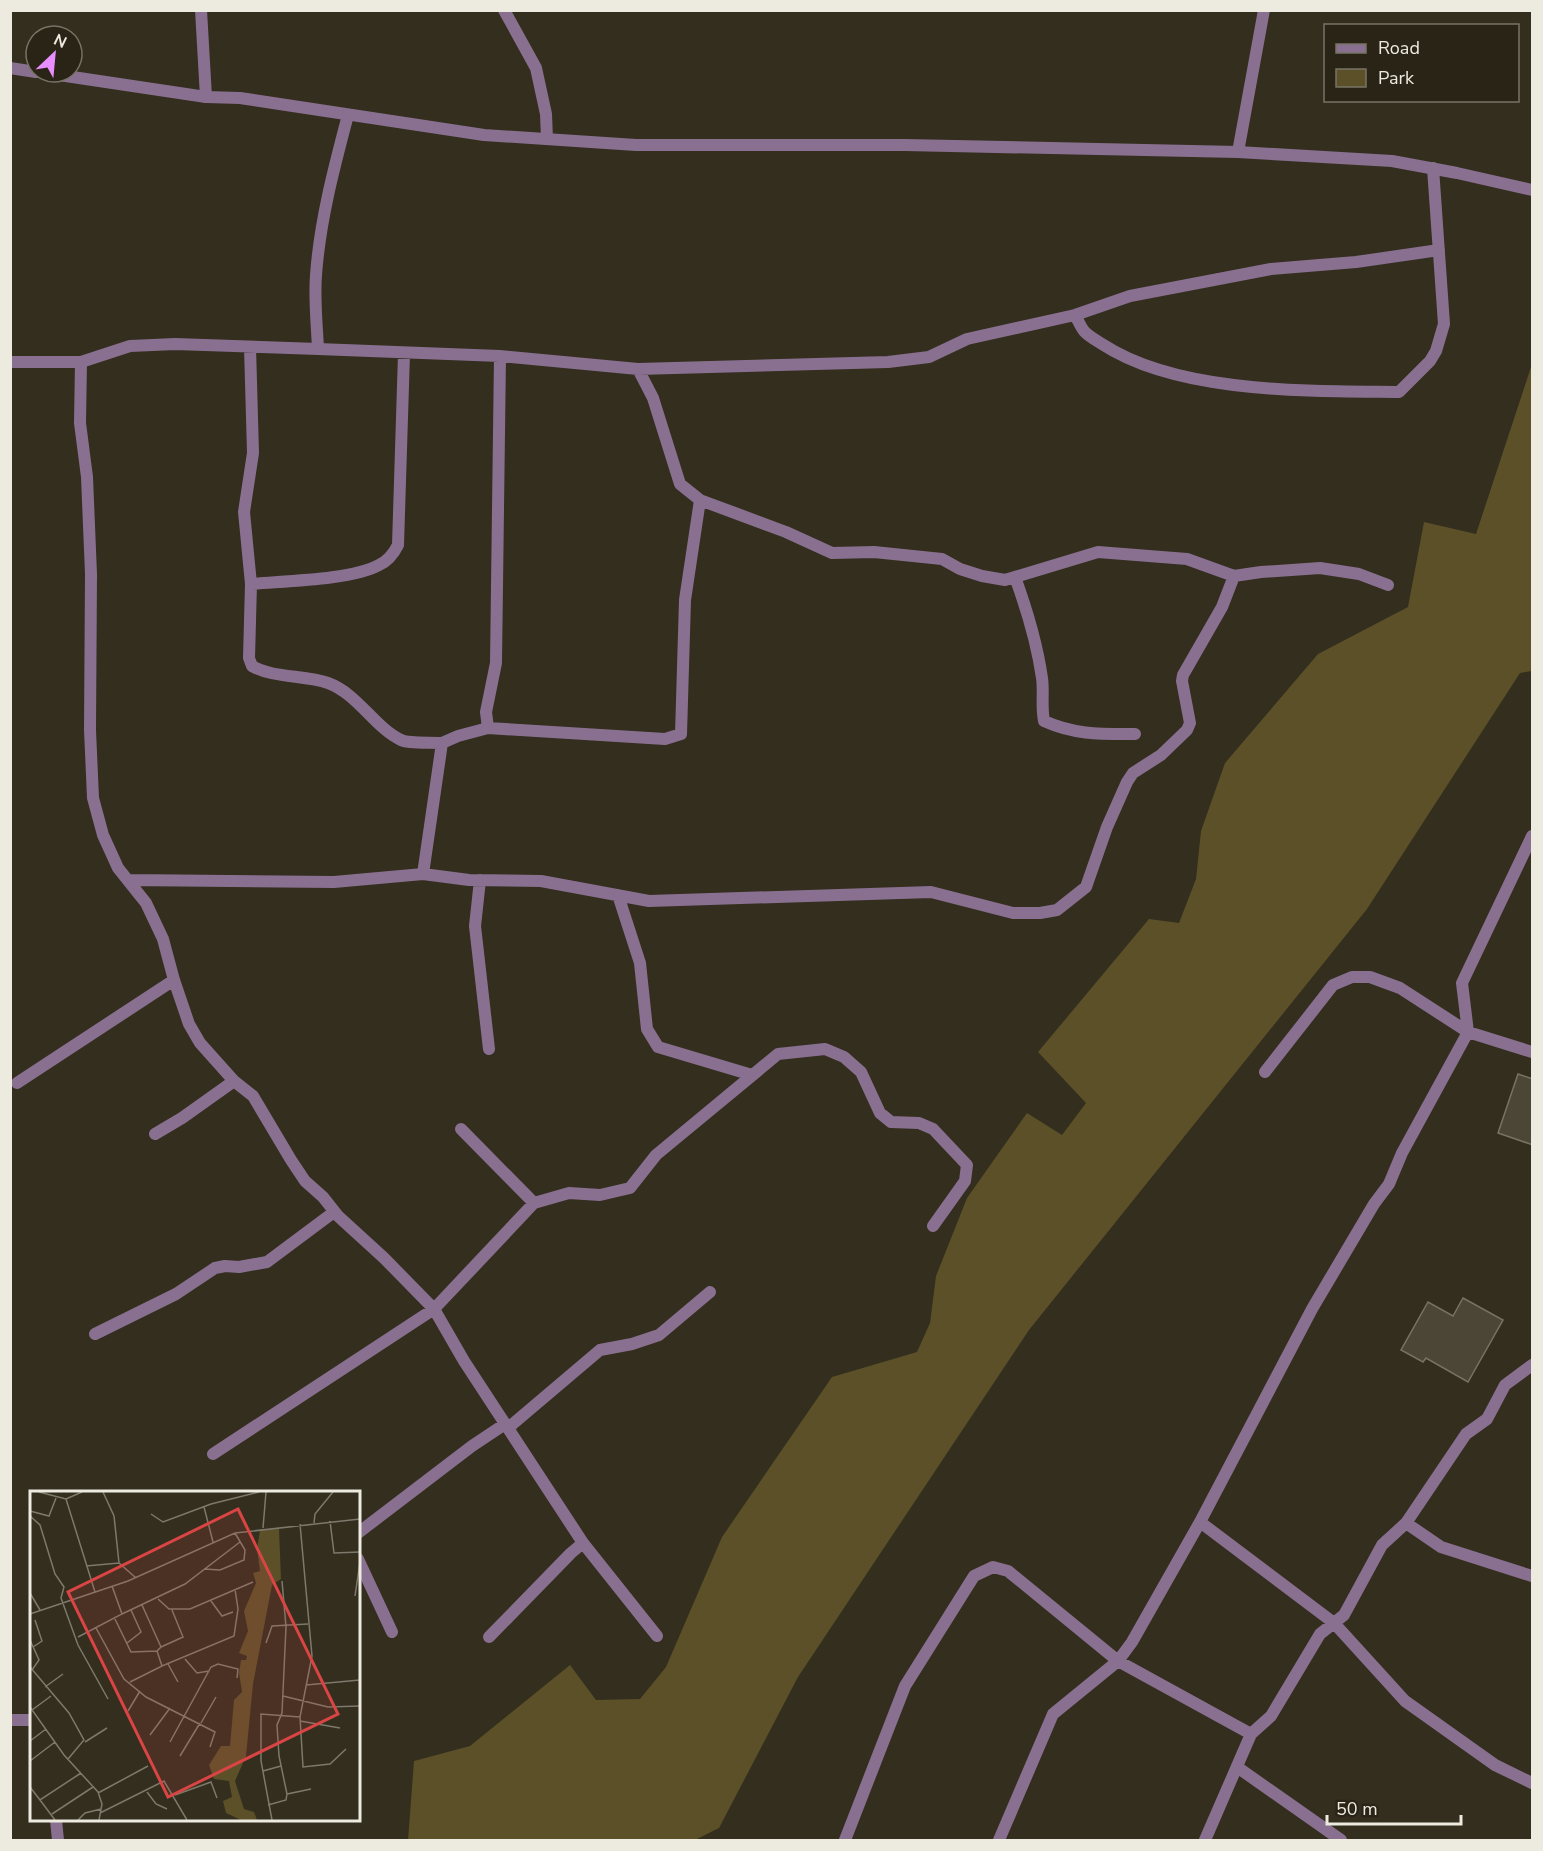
<svg xmlns="http://www.w3.org/2000/svg" width="1543" height="1851" viewBox="0 0 1543 1851" font-family="'Nunito Sans',sans-serif">
<style>
.green{fill:#5c5028}
.building{fill:#4b4636;stroke:#797362;stroke-width:1.5}
.lines{fill:none;stroke-linecap:round;stroke-linejoin:round}
.minor{stroke:#897090;stroke-width:12}
.tertiary{stroke:#897090;stroke-width:12}
.inset-road{fill:none;stroke:#7d796c;stroke-width:1.5}
.view{fill:#d94544;fill-opacity:0.15;stroke:#d94544;stroke-width:3}
.inset-edge{fill:none;stroke:#edeae0;stroke-width:3}
</style>
<rect width="100%" height="100%" fill="#332e1e"/>
<path class="green" d="M1532 364V671L1520 673 1367 909 1029 1330 798 1677 719 1828 695 1840H408L414 1761 470 1746 570 1665 596 1700 640 1699 666 1667 722 1537 832 1377 917 1352 930 1323 936 1276 967 1198 1027 1113 1062 1135 1086 1103 1038 1052 1149 919 1179 923 1196 879 1201 831 1225 763 1318 654 1408 607 1424 522 1476 534Z"/>
<path class="building" d="M1518 1074 1533 1079V1145L1498 1133Z
M1463 1298 1503 1320 1468 1382 1426 1358 1423 1362 1401 1350 1428 1302 1453 1316Z"/>
<g class="lines">
<path class="minor" d="M201 10 206 97
M504 10 536 68 546 114 547 139
M1238 152 1264 10
M1075 315C1078 320 1080 326 1084 331 1088 336 1096 340 1102 344 1178 394 1310 391 1399 392L1430 361 1436 351 1444 324 1433 168
M250 347 253 453 244 512 251 584 249 658 252 666C272 678 305 675 328 683 358 694 374 727 401 740 409 744 431 742 442 743
M318 349 500 356 638 369 888 362 929 357 967 339 1075 315 1130 296 1271 269 1356 262 1439 250
M500 356 496 663 486 712 488 728 458 736 442 743 423 874 469 880 541 881 649 901 931 892 1013 913H1040L1057 910 1086 887 1107 827 1127 782 1133 773 1161 755 1187 730 1190 723 1182 681 1183 675 1222 607 1234 576
M10 362H81L130 346 175 344 318 349C317 325 314 299 316 275 320 220 334 168 348 115
M81 362 80 423 87 477 91 574 90 730 93 798 103 835 118 868 146 903 163 939 174 980 189 1024 200 1043 234 1081 253 1096 291 1160 305 1181 323 1197 338 1216 384 1258 434 1309 464 1361 583 1543 571 1553 489 1637
M638 369 653 398 680 484 700 500 786 532 832 553 874 552 942 559 960 569 982 576 1005 580 1098 552 1187 559 1234 576 1261 572 1320 568 1359 574 1388 585
M1015 577C1027 610 1037 643 1042 678 1044 692 1041 706 1044 721 1075 735 1101 734 1135 734
M251 584C284 581 352 580 379 565 388 561 394 553 398 545L404 354
M488 728 665 739 681 734 685 600 700 500
M128 880 334 882 423 874
M480 880 475 926 489 1049
M618 895 640 963 647 1029 658 1047 752 1075
M1265 1072 1333 985 1352 977H1370L1400 988 1468 1032 1532 1052
M17 1083 174 980
M461 1129 534 1203
M155 1134 182 1118 234 1081
M95 1334 176 1294 215 1268 225 1266 239 1267 267 1262 334 1212
M508 1428 600 1350 632 1344 659 1335 710 1292
M213 1454 434 1309 534 1203 569 1193 600 1195 630 1188 656 1155 778 1054 825 1049 844 1057 861 1072 880 1113 891 1122 919 1123 933 1129 967 1165 965 1181 933 1226
M1200 1522 1334 1623 1405 1701 1495 1765 1532 1783
M1406 1523 1441 1547 1532 1576
M358 1533 472 1446 505 1424
M583 1543 657 1636
M358 1559 392 1632
M10 1720H32
M1237 1767 1341 1840
M56 1820 58 1840
M845 1840 905 1686 974 1576 993 1567 1008 1571 1118 1661 1251 1734
M999 1840 1053 1714 1118 1661 1132 1642 1200 1522 1312 1309 1374 1204 1389 1184 1402 1153 1468 1032 1462 983 1532 836
M1205 1840 1251 1734 1271 1716 1320 1634 1344 1615 1382 1545 1406 1523 1466 1434 1487 1419 1505 1385 1532 1365"/>
<path class="tertiary" d="M10 68 36 72
M39 72 206 97 240 98 484 135 636 145H905L1238 152 1392 161 1457 173 1532 190"/>
</g>
<g transform="translate(30 1491)">
<rect width="330" height="330" fill="#332e1e"/>
<path d="M249 38 251 88 242 94 223 193 216 265 205 290 214 318 224 321 227 329H211L196 322 193 310 202 306 199 290 184 288 179 274 191 255H200L204 209 212 201 209 182 211 169H216L217 165 209 162 218 140 214 120 226 92 223 82 230 80 227 58 230 39Z" fill="#5c5028"/>
<path class="inset-road" d="M9 1 36 8 52 1M73 1 84 25 89 72M36 8 65 101M174 16 183 51M0 20 19 25 26 7M121 23 133 31 181 13 229 1M0 25 10 34 25 83 34 96 31 107 48 154 78 208M300 30 304 62 330 61M284 32 285 23 303 1M270 33 282 165 270 226 273 276 300 273 316 258M233 37 236 1M56 75 89 72 106 87M174 78 190 79 214 69 215 59 205 42M252 90 256 136 252 222 247 234 249 265 257 303 281 298M0 102 10 119M325 105 330 71M128 108 139 118H160L223 91M181 110 192 125 203 121M112 114 131 156 127 160 132 175 204 145 208 118 205 98M0 123 98 90 205 42 330 28M92 123 155 93 210 51M84 126 101 161 127 160M66 137 94 188 116 206 185 241 180 256M48 146 92 123 82 95M0 149 9 169 2 179M97 152 111 141 101 119M236 152 242 135 278 133M3 156 12 150 5 129M131 156 153 146 142 119M155 168 167 182 179 180M138 173 148 191M0 176 39 222 54 249 38 268M100 191 132 175M276 194 330 189M15 196 33 183M253 205 298 216 330 215M0 216 34 264 68 301 72 313 69 329M2 219 21 205M98 220 110 200M270 230 310 237M171 232 186 206M120 244 140 217M0 250 16 238M55 251 77 237M140 251 181 176 188 173 208 178 207 187M150 265 170 232M0 270 25 251M233 280 251 275M0 296 10 309 51 282M117 301 126 313 137 318M68 302 118 275M145 304 181 291 187 307M10 309 25 329M238 314 256 309 257 303M70 322 134 290 157 329M22 323 63 296M48 329 55 322 71 318M242 329 231 270V223L270 226"/>
<path class="view" d="M208 18 308 223 138 306 38 101Z"/>
<rect width="330" height="330" class="inset-edge"/>
</g>
<rect width="1543" height="1851" fill="none" stroke="#edeae0" stroke-width="24"/>
<rect x="1324" y="24" width="195" height="78" fill="#292415" stroke="#777366" stroke-width="1.5"/>
<rect x="1336" y="44" width="30" height="9" fill="#897090" stroke="#777366" stroke-width="1.5"/>
<text x="1378" y="54" font-size="18" fill="#edeae0">Road</text>
<rect x="1336" y="69" width="30" height="18" fill="#5c5028" stroke="#777366" stroke-width="1.5"/>
<text x="1378" y="84" font-size="18" fill="#edeae0">Park</text>
<g transform="translate(54 54) rotate(26)"><circle r="28" fill="#292415" stroke="#777366" stroke-width="1.5"/>
<path d="M0-4.5L10 22L0 15L-10 22Z" fill="#e98efe"/>
<text y="-9" font-size="16" font-weight="bold" text-anchor="middle" fill="#edeae0">N</text>
</g>
<path d="M1327 1815v9h134v-9" fill="none" stroke="#edeae0" stroke-width="3"/>
<text x="1336" y="1815" font-size="18" fill="#edeae0" stroke="#292415" stroke-width="4.5" paint-order="stroke">50 m</text>
</svg>
